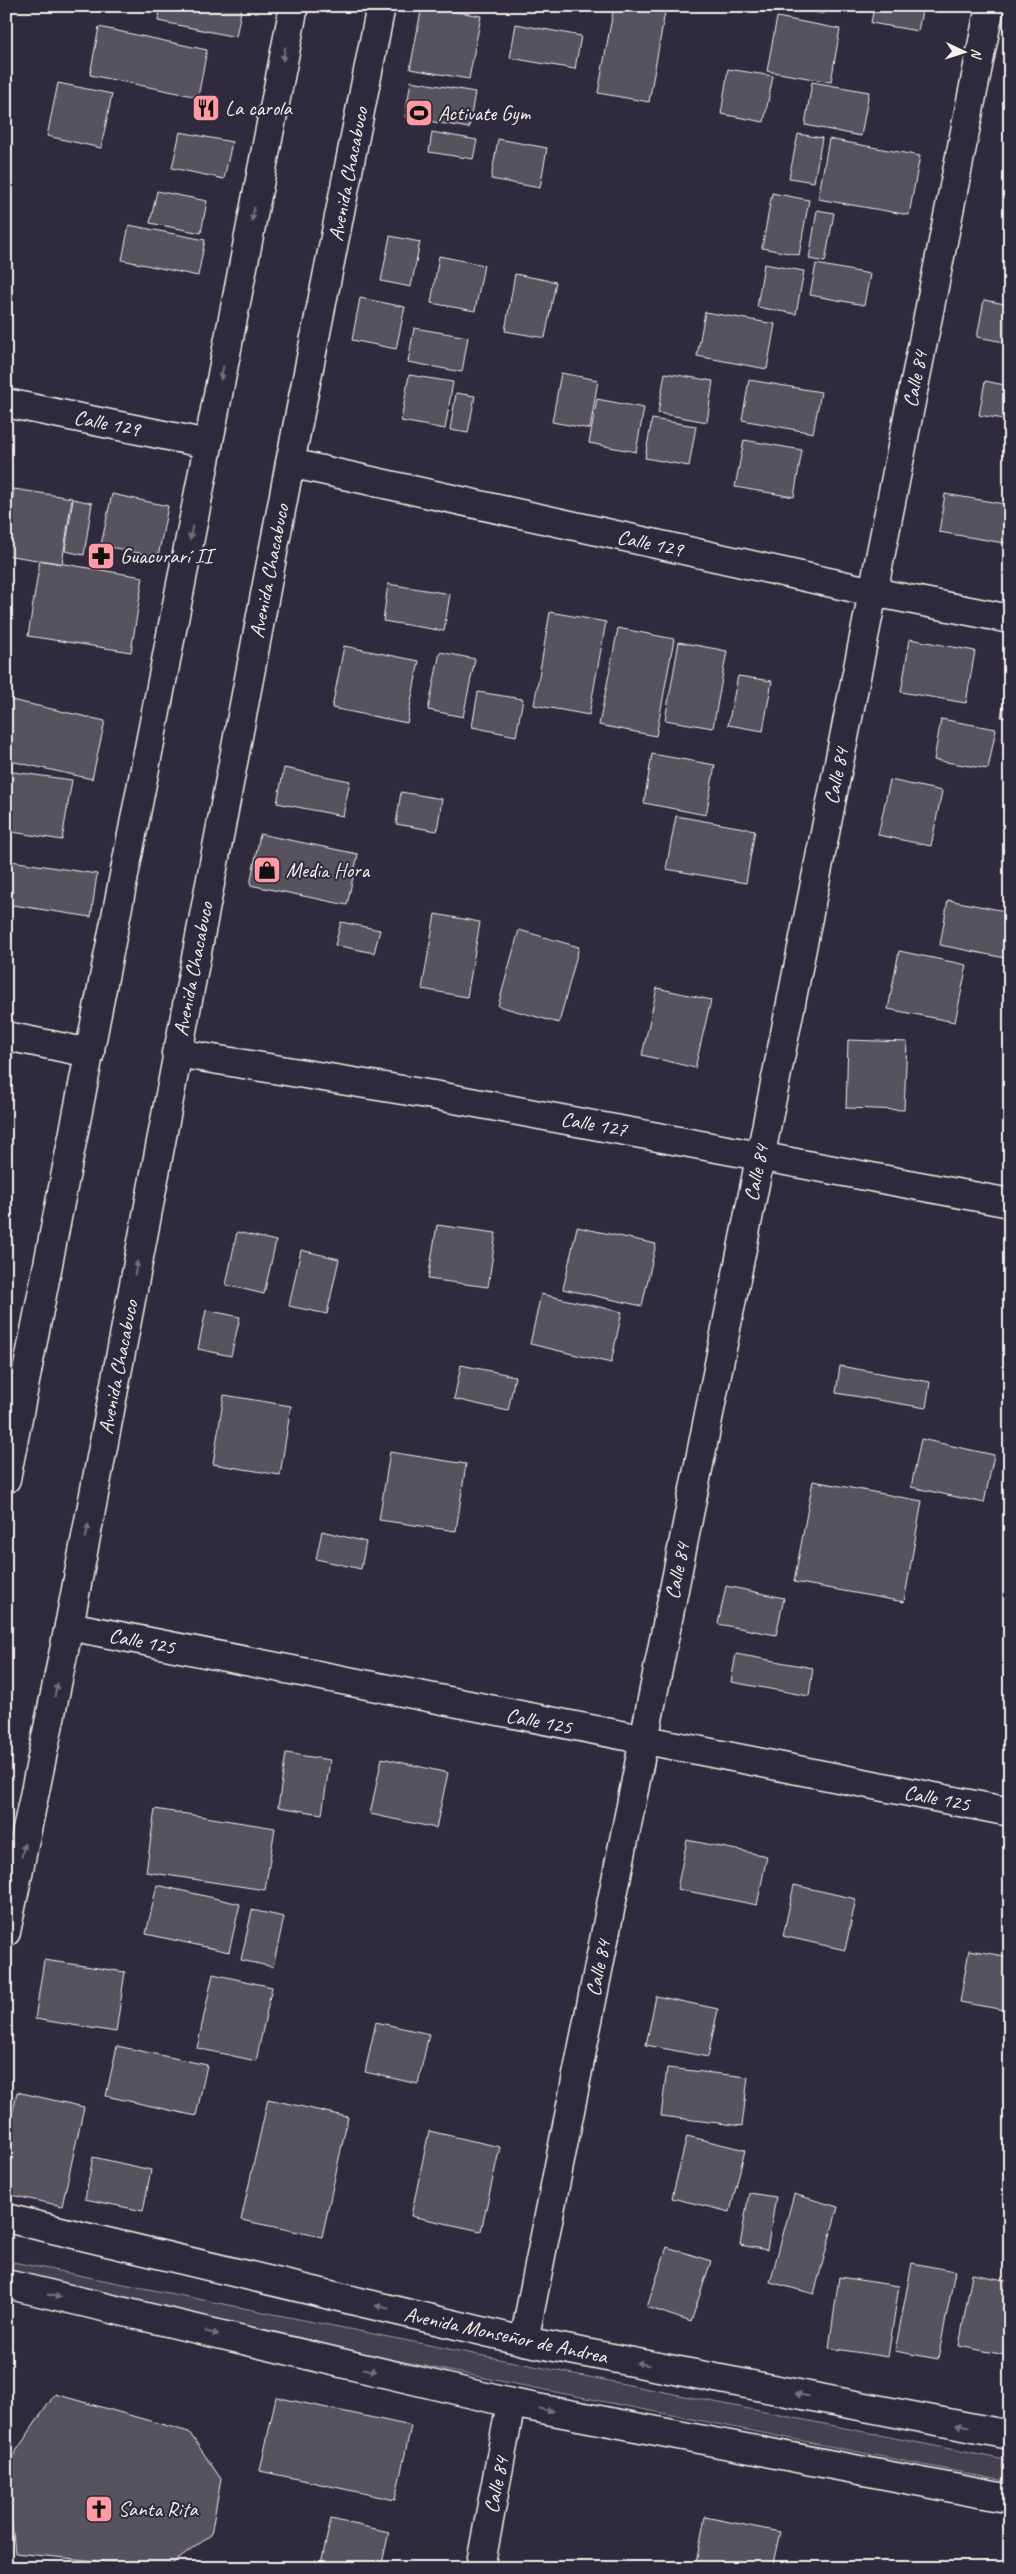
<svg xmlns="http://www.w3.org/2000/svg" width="1016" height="2574" viewBox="0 0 1016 2574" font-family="Caveat,sans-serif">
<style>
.green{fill:#454050;stroke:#9c989c}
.building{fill:#56525f;stroke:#f4f1e8}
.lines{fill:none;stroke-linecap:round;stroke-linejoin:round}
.minor-casing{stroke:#f4f1e8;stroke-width:31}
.secondary-casing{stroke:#f4f1e8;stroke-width:31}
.primary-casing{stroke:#f4f1e8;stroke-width:31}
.minor{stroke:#2f2a3d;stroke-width:28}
.secondary{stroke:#2f2a3d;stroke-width:28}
.primary{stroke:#2f2a3d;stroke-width:28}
.oneway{fill:#747079}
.labels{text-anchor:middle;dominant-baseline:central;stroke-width:4;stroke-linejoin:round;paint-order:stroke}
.poi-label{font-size:21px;fill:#f4f1e8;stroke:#2f2a3d;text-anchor:start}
.street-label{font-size:21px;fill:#f4f1e8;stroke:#2f2a3d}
</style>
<rect width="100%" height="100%" fill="#2f2a3d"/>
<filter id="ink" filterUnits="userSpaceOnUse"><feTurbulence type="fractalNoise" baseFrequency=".02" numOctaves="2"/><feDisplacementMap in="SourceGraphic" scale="10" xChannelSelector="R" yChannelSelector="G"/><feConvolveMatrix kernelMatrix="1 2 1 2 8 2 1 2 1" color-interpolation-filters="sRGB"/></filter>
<g filter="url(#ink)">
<path class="green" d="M13 2262 1010 2461V2482L10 2284Z"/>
<path class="building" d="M161 6H242L236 37 158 21Z
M422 6 481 16 469 79 410 69Z
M614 6H634L665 12 649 102 598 93Z
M781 6H825L824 14Z
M874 6H923L918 31 871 23Z
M777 17 840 29 831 82 767 71Z
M516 24 581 36 575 69 510 58Z
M99 27 207 50 198 97 90 75Z
M728 69 773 76 764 122 721 114Z
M411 81 475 92 469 128 405 117Z
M812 82 869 92 861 136 805 125Z
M58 83 112 94 101 148 47 136Z
M180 132 232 142 224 179 172 168Z
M432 132 477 140 473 159 429 152Z
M798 134 822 138 814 182 789 178Z
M498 139 547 148 540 188 491 179Z
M829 139 920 156 909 215 818 199Z
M157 191 207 201 201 233 150 223Z
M772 193 809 200 799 255 762 248Z
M817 210 834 213 825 262 809 259Z
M129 225 205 240 198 276 122 260Z
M390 236 420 242 411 287 381 281Z
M439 256 484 265 475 311 431 303Z
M764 264 804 271 796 314 757 307Z
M816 264 870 274 864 305 810 295Z
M515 274 556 282 545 338 505 331Z
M360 298 405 307 396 349 352 340Z
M984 300 1010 305V343L977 337Z
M705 312 775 324 767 369 697 356Z
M414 328 468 337 462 372 408 362Z
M561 373 598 380 590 429 552 422Z
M665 373 713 381 707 422 658 413Z
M409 375 453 382 445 429 401 421Z
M749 380 821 392 813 433 742 420Z
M985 381 1010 386V420L979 415Z
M456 393 475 396 468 433 450 430Z
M597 399 644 408 636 452 589 443Z
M652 419 696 426 689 466 645 458Z
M744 440 802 450 794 497 735 487Z
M14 489 72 498 62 564 6 555Z
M112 494 168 506 158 557 101 545Z
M945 494 1010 505V544L939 532Z
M73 499 92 503 84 555 65 551Z
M40 560 143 577 131 652 28 636Z
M388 584 450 594 444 631 383 621Z
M550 612 606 622 589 715 534 705Z
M618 628 674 639 656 736 599 725Z
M910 639 975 651 966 703 901 692Z
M679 642 727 651 713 728 665 720Z
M344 646 419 661 407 723 332 708Z
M440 652 475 659 463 717 428 710Z
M1010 667V719L1001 717Z
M738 676 772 681 763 731 728 725Z
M478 692 523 699 516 736 472 727Z
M7 699 105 721 92 779 6 760Z
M941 719 996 729 988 769 934 760Z
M652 754 715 765 706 815 644 803Z
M284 768 350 781 343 816 277 803Z
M6 771 72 780 62 840 6 831Z
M890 780 942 791 931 846 878 835Z
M401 792 442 799 437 831 396 824Z
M676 816 755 830 746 883 666 869Z
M260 834 358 854 347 905 250 885Z
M11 861 97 874 91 917 6 904Z
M948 900 1010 912V959L940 945Z
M435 914 480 922 467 997 422 989Z
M341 922 380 930 374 953 335 945Z
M519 930 579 947 559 1023 498 1006Z
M899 951 967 965 955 1022 888 1009Z
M657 988 711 1000 695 1068 642 1055Z
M848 1040 907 1042 904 1110 846 1108Z
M437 1225 496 1233 488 1287 428 1279Z
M577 1227 656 1244 642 1306 563 1289Z
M237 1232 276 1241 264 1294 226 1285Z
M301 1250 339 1259 327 1314 289 1306Z
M541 1294 622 1312 611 1363 530 1344Z
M206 1310 240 1317 231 1356 198 1349Z
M461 1365 515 1376 508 1411 454 1399Z
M840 1366 930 1382 926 1408 836 1393Z
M224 1395 291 1406 280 1475 213 1464Z
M921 1439 994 1455 984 1503 911 1487Z
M390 1452 466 1464 456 1531 379 1520Z
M813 1481 922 1501 904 1602 794 1582Z
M322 1531 366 1542 361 1569 316 1559Z
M726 1586 784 1598 776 1635 718 1624Z
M736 1654 813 1668 809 1696 731 1682Z
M1010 1698V1751L1006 1750Z
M286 1753 330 1760 322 1814 278 1807Z
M382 1758 448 1773 436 1828 370 1814Z
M155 1809 275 1828 265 1890 146 1872Z
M687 1840 767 1856 757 1905 677 1889Z
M157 1885 240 1904 229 1952 146 1934Z
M794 1885 856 1899 845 1950 783 1936Z
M252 1910 284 1917 273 1967 241 1960Z
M969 1950 1010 1957V2011L960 2002Z
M44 1960 125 1972 116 2032 35 2019Z
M213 1974 272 1987 256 2061 197 2048Z
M656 1996 718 2009 708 2057 646 2045Z
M376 2022 429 2034 418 2084 365 2072Z
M117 2046 207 2065 196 2116 106 2096Z
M667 2068 748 2077 742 2126 661 2116Z
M17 2092 84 2107 62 2206 6 2194V2142Z
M268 2099 348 2117 322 2237 241 2220Z
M429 2131 500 2147 481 2231 411 2216Z
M687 2136 745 2150 730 2212 672 2198Z
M93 2157 151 2170 143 2211 85 2199Z
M749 2193 776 2197 767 2250 740 2245Z
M794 2194 838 2207 814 2294 770 2282Z
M667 2247 711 2261 691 2322 647 2307Z
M912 2263 955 2271 938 2359 895 2351Z
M972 2274 1010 2281V2356L959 2346Z
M839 2277 899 2286 888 2357 829 2348Z
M55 2394 189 2432 221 2479 211 2535 167 2568 15 2553 6 2466Z
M276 2397 411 2426 395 2500 260 2471Z
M705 2517 780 2532 772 2568H695Z
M331 2519 389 2532 381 2568H320Z"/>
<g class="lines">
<g class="minor-casing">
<path id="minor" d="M6 403 208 444
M290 463 873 592 1010 619
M6 1036 90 1053
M176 1053 433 1095 1010 1203
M69 1626 1010 1812
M524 2341 990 6
M480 2568 511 2403"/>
</g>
<g class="secondary-casing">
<path id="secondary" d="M6 2218 524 2341 1010 2435
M6 2284 511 2403 1010 2499"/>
</g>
<g class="primary-casing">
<path id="primary" d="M6 1479 294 6
M6 1932 69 1626 290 463 381 6"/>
</g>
<use href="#minor" class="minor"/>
<use href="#secondary" class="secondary"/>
<use href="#primary" class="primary"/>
</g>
<defs><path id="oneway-solid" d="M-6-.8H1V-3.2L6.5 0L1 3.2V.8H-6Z" transform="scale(1.25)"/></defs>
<g class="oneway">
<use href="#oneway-solid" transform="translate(284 54) rotate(101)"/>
<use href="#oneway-solid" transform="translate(253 214) rotate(101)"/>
<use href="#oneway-solid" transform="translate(222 373) rotate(101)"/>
<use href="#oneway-solid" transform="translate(191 533) rotate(101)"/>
<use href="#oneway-solid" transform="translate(136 1268) rotate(-79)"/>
<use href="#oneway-solid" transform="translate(87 1531) rotate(-79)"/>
<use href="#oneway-solid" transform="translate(56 1690) rotate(-78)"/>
<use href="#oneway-solid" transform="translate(23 1850) rotate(-78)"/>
<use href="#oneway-solid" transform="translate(54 2296) rotate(13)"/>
<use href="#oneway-solid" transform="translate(382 2307) rotate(-167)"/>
<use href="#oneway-solid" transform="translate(212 2333) rotate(13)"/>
<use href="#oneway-solid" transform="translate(643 2364) rotate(-169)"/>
<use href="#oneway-solid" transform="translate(370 2370) rotate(13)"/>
<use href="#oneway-solid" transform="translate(802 2395) rotate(-169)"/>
<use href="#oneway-solid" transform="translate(546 2410) rotate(11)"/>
<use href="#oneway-solid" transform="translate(962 2426) rotate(-169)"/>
</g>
</g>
<defs>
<g id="restaurant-square" transform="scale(1.4375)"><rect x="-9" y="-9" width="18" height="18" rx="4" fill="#ff9aa2" stroke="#2f2a3d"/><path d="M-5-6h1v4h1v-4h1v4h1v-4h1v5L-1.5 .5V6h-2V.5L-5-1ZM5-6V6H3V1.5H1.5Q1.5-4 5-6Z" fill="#111"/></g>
<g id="stadium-square" transform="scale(1.4375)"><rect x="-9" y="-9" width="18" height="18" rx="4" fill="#ff9aa2" stroke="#2f2a3d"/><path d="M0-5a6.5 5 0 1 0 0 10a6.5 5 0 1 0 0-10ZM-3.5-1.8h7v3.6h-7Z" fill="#111"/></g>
<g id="pharmacy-square" transform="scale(1.4375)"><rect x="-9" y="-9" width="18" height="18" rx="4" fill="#ff9aa2" stroke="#2f2a3d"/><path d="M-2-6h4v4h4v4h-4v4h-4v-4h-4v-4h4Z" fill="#111"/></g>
<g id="shop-square" transform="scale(1.4375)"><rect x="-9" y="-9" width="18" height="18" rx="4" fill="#ff9aa2" stroke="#2f2a3d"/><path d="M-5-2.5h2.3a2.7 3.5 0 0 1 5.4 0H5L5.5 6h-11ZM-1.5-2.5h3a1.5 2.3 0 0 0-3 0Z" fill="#111"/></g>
<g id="church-square" transform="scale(1.4375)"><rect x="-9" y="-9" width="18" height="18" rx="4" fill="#ff9aa2" stroke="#2f2a3d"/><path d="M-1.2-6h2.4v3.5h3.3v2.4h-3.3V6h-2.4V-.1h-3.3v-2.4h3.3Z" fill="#111"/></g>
</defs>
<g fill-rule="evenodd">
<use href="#restaurant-square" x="206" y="108"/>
<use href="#stadium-square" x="419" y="113"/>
<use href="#pharmacy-square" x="101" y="556"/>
<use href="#shop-square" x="267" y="870"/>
<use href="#church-square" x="99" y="2509"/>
</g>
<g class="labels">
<g class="poi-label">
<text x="225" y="108">La carola</text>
<text x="438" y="113">Activate Gym</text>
<text x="120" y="556">Guacurarí II</text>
<text x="286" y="870">Media Hora</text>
<text x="118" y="2509">Santa Rita</text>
</g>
<g class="street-label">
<text transform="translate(348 174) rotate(-79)">Avenida Chacabuco</text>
<text transform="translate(915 379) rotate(-79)">Calle 84</text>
<text transform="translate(107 423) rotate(11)">Calle 129</text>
<text transform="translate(650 543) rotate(12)">Calle 129</text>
<text transform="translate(269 571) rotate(-79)">Avenida Chacabuco</text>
<text transform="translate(836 776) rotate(-79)">Calle 84</text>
<text transform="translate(193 969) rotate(-79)">Avenida Chacabuco</text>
<text transform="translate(594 1124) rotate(10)">Calle 127</text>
<text transform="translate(756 1173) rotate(-79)">Calle 84</text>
<text transform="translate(118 1367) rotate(-79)">Avenida Chacabuco</text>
<text transform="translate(677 1571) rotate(-79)">Calle 84</text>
<text transform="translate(142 1641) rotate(11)">Calle 125</text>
<text transform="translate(539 1721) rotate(11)">Calle 125</text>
<text transform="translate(937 1798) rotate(11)">Calle 125</text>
<text transform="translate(598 1968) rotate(-79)">Calle 84</text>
<text transform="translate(506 2335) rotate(12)">Avenida Monseñor de Andrea</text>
<text transform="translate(496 2485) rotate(-79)">Calle 84</text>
</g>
</g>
<rect width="1016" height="2574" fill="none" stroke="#2f2a3d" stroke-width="25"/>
<rect x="12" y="12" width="991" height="2549" fill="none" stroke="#f4f1e8" stroke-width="2" filter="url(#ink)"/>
<g transform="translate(964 52) rotate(94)" stroke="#2f2a3d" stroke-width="4" paint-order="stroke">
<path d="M0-4L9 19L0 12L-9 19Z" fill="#f4f1e8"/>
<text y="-8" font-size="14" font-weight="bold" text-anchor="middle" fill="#f4f1e8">N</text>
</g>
</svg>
